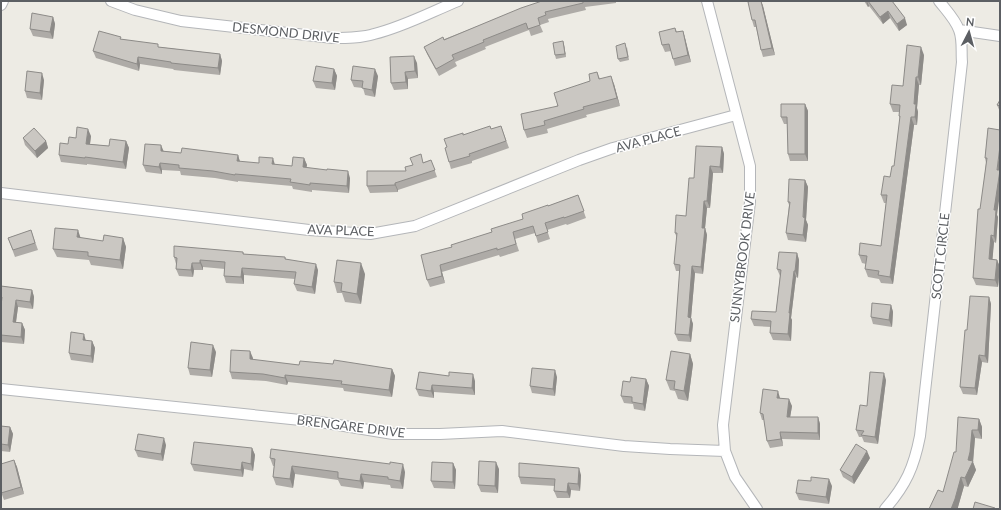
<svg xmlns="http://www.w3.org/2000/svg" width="1001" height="510" viewBox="0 0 1001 510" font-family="Lato,sans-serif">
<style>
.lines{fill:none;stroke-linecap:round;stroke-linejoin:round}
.street-casing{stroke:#b4b6b9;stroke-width:12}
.street{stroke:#fff;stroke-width:10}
.wall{fill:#aeaba7}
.shaded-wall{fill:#8d8b88}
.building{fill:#cac7c2;stroke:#8d8b88}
.labels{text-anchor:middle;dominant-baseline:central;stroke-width:3;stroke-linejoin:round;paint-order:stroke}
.street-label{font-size:13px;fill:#5c5f63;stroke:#fff}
</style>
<rect width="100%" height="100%" fill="#edebe4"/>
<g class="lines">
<g class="street-casing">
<path id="street" d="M111 1 135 10 181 21 333 38C347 38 361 38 374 34 403 27 431 12 458 1
M707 1 750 166V202L723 425 725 451 735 477 757 509
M1 5 3 1
M959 30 1000 36
M1 193 309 230 370 234 415 226 579 160 613 148 736 115
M1 389 320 422 393 434H440L502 431 624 446 670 449 725 451
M885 509C906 485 914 467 920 436L962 62C961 52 963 40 959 30 955 19 946 10 939 1"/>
</g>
<use href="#street" class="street"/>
</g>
<path class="wall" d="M542 1H616V3L585 7 586 10 548 19 549 22 540 25 543 32 531 36 529 30 485 47 486 49 455 62 457 66 439 76 427 54 424 47Z
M761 1 763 6 775 55 763 57 761 50 756 27H754L752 20Z
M864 1H892L907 25 899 31 890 18 883 24 869 6 868 7Z
M53 17 55 24 53 39 33 36 30 29Z
M675 28 677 32 683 31 685 38 691 62 675 66 671 51 665 52 662 45Z
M121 39 159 47 220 54 222 61 220 75 174 70 173 69 140 64 139 71 96 58 93 51Z
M563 41 564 45 566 57 556 59 555 55Z
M627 47 629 60 620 62 618 59Z
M924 55 921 85H919L917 108 918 112 917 125H914L893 284 881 283 879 279 868 277 865 269 866 264 862 263 859 255 881 246 886 203H884L881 195 890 177 894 166 900 119 899 116V112H893L890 104Z
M390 57 417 63 418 78 408 79V89L394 90 391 83Z
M334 69 337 76 335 90 316 88 313 81Z
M597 72 600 79 614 84 620 106 586 115 587 117 547 129 548 133 527 138 524 130 590 81Z
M378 76 375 97 365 95 363 88 354 87 351 80Z
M44 80 42 100 27 98 25 91Z
M1000 100V112L997 105Z
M805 104 808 111V161H790L788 154 787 124H784L781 117Z
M501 126 509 148 472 161V163L451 169 449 162 447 147 463 135 491 129Z
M988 128 997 215 998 217 996 243 994 242 992 259 997 260 1000 267 998 287 976 285 973 278 986 163 985 158Z
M91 136 90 144 109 146 126 141 129 148 126 169 87 164V165L61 162 59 155 68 144 76 138Z
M23 138 46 141 48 148 37 158 25 145Z
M722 147 724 154 723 173H713L710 208H707L705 228 707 235 703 274 695 273 691 318 693 324 691 342 678 341 675 334 680 271H676L674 264 677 238 675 233 686 216 694 178Z
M163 151 181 153 238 155 240 162 292 166 304 158 307 165 306 168 350 178 349 193 312 190V192L293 189 292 186 238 181V182L215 178 181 175 180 171 162 170V174L146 172 143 165Z
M431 160 437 177 398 190V192L370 193 367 186 406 171 424 162Z
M805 180 808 187 806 220 808 225 806 242 788 240 786 233 789 205 788 202Z
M578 195 586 218 567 225 566 224 547 230 550 239 538 243 535 233 515 239 519 251 500 257 499 255 442 272 445 283 430 287 427 280 452 247 492 232 523 219 548 206Z
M31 230 38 250 15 257 8 238Z
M81 238 103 241 123 238 126 247 123 269 91 265 89 260 57 257 53 249Z
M243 252 244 254 285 257 286 259 318 270 315 294 297 291 294 284 295 279 244 275V284L226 283 224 276 225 269 203 267V270H194L193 277 179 276 176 269 177 264H176L174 257Z
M797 253 799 260 798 278 796 277 791 318 792 320 791 341 773 340 770 333 771 327 754 326 751 319 776 312 780 276 777 269Z
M365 274 361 304 345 302 342 293H337L334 282Z
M1 286 32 290 34 297 33 309 18 307 16 322 22 323 25 330 24 344 1 342Z
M989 297 991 304 988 363 982 362 977 395 963 394 960 387 967 330Z
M891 305 893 312 892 327 873 324 871 317Z
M86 341H92L95 348 93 363 71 360 69 353Z
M216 352 212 377 190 375 188 368Z
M690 354 693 364 688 401 678 399 675 391 670 390 666 380Z
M253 358V360L299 365 333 364 392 369 395 376 392 397 344 391 343 388 288 382 287 385 266 381 232 379 230 372Z
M419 372 475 381V395L434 392V398L419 396 416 389Z
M557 377 555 396 532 393 530 386Z
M646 379 649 386 645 411 634 409 633 404 624 403 621 396 630 382Z
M886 380 878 444 864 442 862 437H859L856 430 867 406Z
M780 398 792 406 790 417H818L820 424V440L782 439 783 446 770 448 767 441 764 420H762L760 413Z
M979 419 982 427V439L975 438 973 462 976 470 968 487 964 486 958 507 943 492 956 452Z
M1 426 10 427 13 434 10 452 1 451Z
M166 445 163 461 138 457 135 450Z
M252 448 255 455 253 471 244 469 243 477 194 471 191 464Z
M270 458 405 472 403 489 391 488 390 485 364 482 363 489 341 486 338 480 295 474 293 488 276 485 273 477 274 466H273Z
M870 458 854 484 843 477 840 470Z
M14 460 17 467 24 494 4 500 1 492Z
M453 463 456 470 455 489 434 488 431 481Z
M499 469 498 493 481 492 478 485Z
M581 475 580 491 571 490 570 498H557L554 491 555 486 521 484 519 477Z
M832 486 829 504 799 500 796 493Z"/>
<path class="shaded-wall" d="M761 1 763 6 775 55 772 48Z
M866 1H867L869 6 868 7Z
M888 11 890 18 883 24 880 17Z
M53 17 55 24 53 39 50 32Z
M905 18 907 25 899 31 897 24Z
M683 31 685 38 691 62 688 55Z
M563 41 564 45 566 57 565 54Z
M921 47 924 55 921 85 918 77Z
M220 54 222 61 220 75 218 68Z
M414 56 417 63 418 78 415 71Z
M138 57 140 64 139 71 137 64Z
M334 69 337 76 335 90 332 83Z
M375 69 378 76 375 97 372 90Z
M405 72 408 79V89L406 82Z
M42 73 44 80 42 100 40 93Z
M611 76 614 84 620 106 617 98Z
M916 77 919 85 917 108 918 112 917 125 915 117 914 104Z
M805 104 808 111V161L805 154Z
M911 117 914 125 893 284 890 277Z
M88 129 91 136 89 151 86 144Z
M46 141 48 148 37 158 35 151Z
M126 141 129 148 126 169 123 162Z
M161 145 164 152 161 151Z
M1000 146V194L997 215 998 217 996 243 994 236V210L997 170Z
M722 147 724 154 723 173 720 167Z
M238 155 240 162 237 161Z
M273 158 275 165 272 164Z
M304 158 307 165 305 174 303 167Z
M160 163 162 170V174L159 167Z
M710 166 713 173 710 208 707 201Z
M348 171 350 178 349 193 347 186Z
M805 180 808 187 806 220 808 225 806 242 803 235Z
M395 183 398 190V192L395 185Z
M704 201 707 208 705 228 707 235 703 274 701 267 702 228Z
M78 230 81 239 77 237Z
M991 235 994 242 992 266 989 259Z
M123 238 126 247 123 269 120 260Z
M797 253 799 260 798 278 795 271Z
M200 260 203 267V270L200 263Z
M997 260 1000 267 998 287 995 280Z
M192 263 194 270 193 277 191 270Z
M361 263 365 274 361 304 357 294Z
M316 264 318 270 315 294 312 287Z
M440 265 442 272 445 283 442 276Z
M692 266 695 273 691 318 693 324 691 342 689 335 688 317Z
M242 268 244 275V284L241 277Z
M794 271 796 277 791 318 792 320 791 341 788 334 789 313Z
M32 290 34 297 33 309 30 302Z
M989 297 991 304 988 363 985 356Z
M16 300 18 307 15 329 13 322Z
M891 305 893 312 892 327 889 320Z
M22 323 25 330 24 344 21 337Z
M84 334 86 341 83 340Z
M92 341 95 348 93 363 91 356Z
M213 345 216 352 212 377 210 370Z
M250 351 253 358 252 366 250 359Z
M690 354 693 364 688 401 684 391Z
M979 355 982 362 977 395 975 388Z
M392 369 395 376 392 397 389 390Z
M555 370 557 377 555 396 553 389Z
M884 373 886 380 878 444 875 437Z
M473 374 475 381V395L472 388Z
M285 375 288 382 287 385 285 378Z
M646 379 649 386 645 411 643 404Z
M432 385 434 392V398L431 391Z
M778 391 780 398H777Z
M789 399 792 406 789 424 787 417Z
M818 417 820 424V440L818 433Z
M979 419 982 427V439L978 430Z
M10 427 13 434 10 452 8 445Z
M972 430 975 438 973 462 976 470 968 487 965 478Z
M780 432 782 439 783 446 781 439Z
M164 438 166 445 163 461 161 454Z
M252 448 255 455 253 471 251 464Z
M867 451 870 458 854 484 852 477Z
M14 460 17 467 24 494 21 487Z
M242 462 244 469 243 477 241 470Z
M496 462 499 469 498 493 495 486Z
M453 463 456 470 455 489 453 482Z
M403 464 405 472 403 489 400 481Z
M292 466 295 474 293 488 290 479Z
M579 468 581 475 580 491 578 484Z
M361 474 364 482 363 489 360 481Z
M961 477 964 486 958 507V509H951Z
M829 479 832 486 829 504 826 497Z
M568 483 571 490 570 498 567 492Z"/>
<path class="building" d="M542 1H583V3L545 12 546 15 538 18 540 25 528 29 526 23 483 40 484 42 452 55 454 59 436 69 424 47 443 37 444 40 521 8Z
M751 1H761L772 48 761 50 755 20H752L748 2Z
M868 1H892L905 18 897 24 888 11 880 17Z
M32 13 53 17 50 32 30 29Z
M675 28 676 32 683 31 688 55 673 59 669 44 662 45 659 32Z
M99 31 121 37 120 39 158 44V47L220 54 218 68 171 63V62L138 57 137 64 93 51Z
M563 41 565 54 555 55 553 43Z
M625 43 628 57 618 59 616 46Z
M907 45 921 47 918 77H916L914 104H916L915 117H911L890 277 878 275 879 271 865 269 867 256 859 255 860 243 881 246 887 195H881L884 176 890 177 892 166H894L900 116H899L900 105 890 104 892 85 903 86Z
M414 56 415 71 405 72 406 82 391 83 390 57Z
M316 66 334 69 332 83 313 81Z
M353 66 375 69 372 90 362 88 363 81 351 80Z
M27 71 42 73 40 93 25 91Z
M597 72 599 79 611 76 617 98 583 107 584 109 544 121 545 125 524 130 521 114 558 106 554 93 590 81 589 74Z
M1000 100V106L997 105Z
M781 104H805V154H788L787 117H781Z
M490 126 491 129 501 126 506 141 469 154 470 156 449 162 445 148 447 147 444 139 463 133V135Z
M77 127 88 129 86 144 109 146 110 139 126 141 123 162 85 157V158L59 155 60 143 68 144 69 137 76 138Z
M34 128 46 141 35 151 23 138Z
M988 128 1000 130V146L997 170H1000L994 210H996L994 236 991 235 989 259 997 260 995 280 973 278 978 209H980L987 158H985Z
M145 144 161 145V151L181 153 182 148 238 155 237 161 259 163V157L273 158 272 164 292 166 293 157 304 158 303 167 327 170V169L348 171 347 186 310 183V185L290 182 291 179 235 174V175L213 171 179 168V165L160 163 159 167 143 165Z
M696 146 722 147 720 167 710 166 707 201H704L702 228H705L701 267 692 266 688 317 691 318 689 335 675 334 680 265 674 264 677 233H675L676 215 686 216 689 178H694Z
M421 154 423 163 431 160 435 170 395 183V185L367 186V171H406L405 167 413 165 410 158Z
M789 179 805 180 803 217 805 218 803 235 786 233 790 202H788Z
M578 195 584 211 564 218V217L545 223 548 232 536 236 533 226 513 232 516 244 497 250V248L440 265 442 276 427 280 421 255 452 247 451 245 492 232 491 229 523 219 522 214 548 205V206Z
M55 228 78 230 77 237 103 241 104 235 123 238 120 260 88 256V252L53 249Z
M31 230 35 243 13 250 8 238Z
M174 246 243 252V254L285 257V259L316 264 312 287 294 284 296 272 242 268 241 277 224 276 225 262 200 260V263H192L191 270 176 269 177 258 174 257Z
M779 252 797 253 795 271H794L789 313H790L788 334 770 333 771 321 751 319 752 311 776 312 781 270 777 269Z
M337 260 361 263 357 294 341 291 342 283 334 282Z
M1 286 32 290 30 302 16 300 13 322 22 323 21 337 1 335V306L2 297H1Z
M970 296 989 297 985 356 979 355 975 388 960 387 965 330H967Z
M872 303 891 305 889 320 871 317Z
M71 332 84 334 83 340 92 341 91 356 69 353Z
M191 342 213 345 210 370 188 368Z
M231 350 250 351V359L299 365 300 361 333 364 334 360 392 369 389 390 341 384 342 381 285 375V378L263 374 230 372Z
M671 351 690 354 684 391 674 389 675 381 666 380Z
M532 368 555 370 553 389 530 386Z
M419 372 449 376V372L473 374 472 388 432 385 431 391 416 389Z
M870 372 884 373 875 437 861 435 864 431 856 430 860 405 867 406Z
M631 377 646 379 643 404 632 402V397L621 396 623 381 630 382Z
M763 389 778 391 777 398 789 399 787 417H818V433L780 432 781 439 767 441 763 414 760 413Z
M958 417 979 419 978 430H972L970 452 968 460 973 461 965 478 961 477 955 499 951 509H929L938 490 943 492 954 452H956Z
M1 426 10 427 8 445 1 444Z
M138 434 164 438 161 454 135 450Z
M194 442 252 448 251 464 242 462 241 470 191 464Z
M856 444 867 451 852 477 840 470Z
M271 449 390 464V462L403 464 400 481 388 479V477L361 474 360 481 338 478V472L292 466 290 479 273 477 275 459 270 458Z
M14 460 21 487 1 493V464Z
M479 461 496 462 495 486 478 485Z
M432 462 453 463V482L431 481Z
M519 463 579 468 578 484 568 483 567 492 554 491 555 479 519 477Z
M811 477 829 479 826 497 796 493 798 480 811 481Z
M975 502 995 508V509H973Z"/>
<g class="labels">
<g class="street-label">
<text transform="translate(286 32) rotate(6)">DESMOND DRIVE</text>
<text transform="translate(648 139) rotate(-15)">AVA PLACE</text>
<text transform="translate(341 230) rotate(2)">AVA PLACE</text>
<text transform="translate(940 256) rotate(-84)">SCOTT CIRCLE</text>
<text transform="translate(742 257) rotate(-83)">SUNNYBROOK DRIVE</text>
<text transform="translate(351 426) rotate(7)">BRENGARE DRIVE</text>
</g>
</g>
<rect width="1001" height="510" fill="none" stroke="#5c5f63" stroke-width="4"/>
<g transform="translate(969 32) rotate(6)" stroke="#ffffff" stroke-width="3" paint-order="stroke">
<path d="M0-3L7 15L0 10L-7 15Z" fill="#5c5f63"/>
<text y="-6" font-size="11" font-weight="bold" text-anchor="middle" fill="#5c5f63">N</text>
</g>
</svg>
